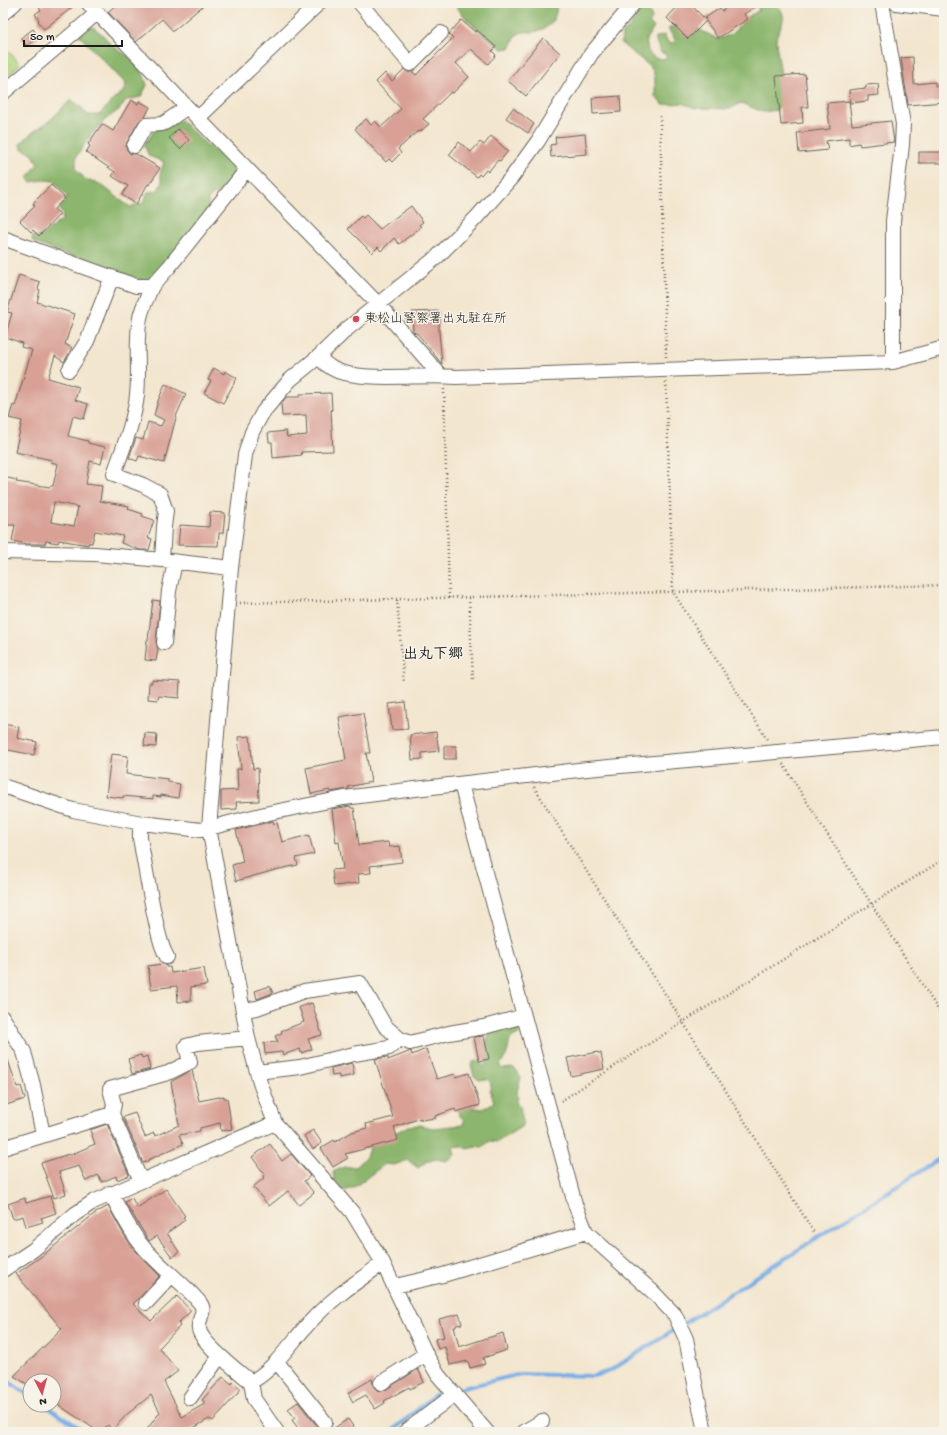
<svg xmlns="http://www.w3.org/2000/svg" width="947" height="1435" viewBox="0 0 947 1435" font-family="'Gochi Hand','Klee One',sans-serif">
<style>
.green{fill:#b0d57e;stroke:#66784d}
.forest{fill:#8cb66d;stroke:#546944}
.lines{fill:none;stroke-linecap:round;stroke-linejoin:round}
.stream{stroke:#77ade5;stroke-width:4}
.building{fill:#d9a196;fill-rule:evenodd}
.minor-casing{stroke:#67635b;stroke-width:16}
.path{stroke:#67635b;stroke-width:2.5;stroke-dasharray:1 3;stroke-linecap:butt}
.minor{stroke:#fff;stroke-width:14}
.poi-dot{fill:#d1495b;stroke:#f7f3e8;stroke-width:1.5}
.labels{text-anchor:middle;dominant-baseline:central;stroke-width:3;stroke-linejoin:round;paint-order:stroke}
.poi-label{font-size:13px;fill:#1c1c1c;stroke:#f7f3e8;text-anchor:start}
.quarter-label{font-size:15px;font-weight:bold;fill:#1c1c1c;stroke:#f7f3e8}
</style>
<rect width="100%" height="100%" fill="#f7f3e8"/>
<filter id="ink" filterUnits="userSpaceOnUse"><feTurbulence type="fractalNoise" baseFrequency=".025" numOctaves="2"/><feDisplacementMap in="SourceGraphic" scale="8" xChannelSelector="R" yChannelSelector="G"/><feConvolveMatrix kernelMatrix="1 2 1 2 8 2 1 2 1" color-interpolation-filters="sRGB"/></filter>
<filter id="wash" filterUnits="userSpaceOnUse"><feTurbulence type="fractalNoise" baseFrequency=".012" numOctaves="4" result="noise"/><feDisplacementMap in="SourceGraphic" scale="16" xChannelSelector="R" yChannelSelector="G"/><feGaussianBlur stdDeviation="0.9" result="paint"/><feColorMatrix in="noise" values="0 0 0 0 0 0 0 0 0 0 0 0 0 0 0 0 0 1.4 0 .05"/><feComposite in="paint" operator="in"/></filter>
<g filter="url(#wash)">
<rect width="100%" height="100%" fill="#f3e6cf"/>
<path class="green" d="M3 45 20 64 3 80Z"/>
<path class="forest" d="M458 3H557C556 21 551 28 533 32 529 32 524 31 520 33 515 35 513 44 510 48L502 49 468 21 456 6Z
M759 3H774C778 7 782 9 783 15 785 24 775 33 776 42 778 61 787 94 777 110L763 112 741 103 730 109 695 108 682 103 663 105 655 97C655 88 656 79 653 71 649 63 629 51 621 43L622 33 629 28 642 7 650 13 652 19 649 24 654 27 646 39 648 52 655 58 665 59 667 55 660 52 655 38 664 35 669 44 676 41 668 29 674 26 685 29H698L718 39 730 35 742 24 747 17 758 11Z
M93 27 103 35 111 45 129 57 142 71 147 85 141 97 126 100 120 109 105 120 91 135 76 157V169L85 179 100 184 130 207 143 203 148 192 157 191 162 183 160 174 164 162 149 156 144 145 155 130 181 120 200 139 232 165 235 174 225 187 208 199V206L210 212 149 283 35 243 32 240 33 236 39 237 62 220 63 214 59 209 65 202 67 196 54 181 44 180 30 182 28 177 38 164 32 153 22 149 20 144 29 135 49 121 71 100 79 105 88 115H99L116 97 123 92 126 84 79 35 82 30Z
M523 1020 519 1027V1034C506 1039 511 1042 507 1053 506 1057 502 1061 500 1065L501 1069 514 1068 521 1078 517 1091 518 1097 516 1102 520 1106 523 1122 521 1127 497 1142 490 1141 482 1147 474 1146 468 1149 461 1146 453 1147 455 1155 446 1161 436 1159 426 1162 418 1168 408 1160 394 1165 385 1164 353 1188 343 1191 334 1180 333 1172 344 1167H355L366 1157 368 1151 377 1139 399 1131 408 1126 419 1125 433 1128 463 1125 464 1120 459 1115V1109L468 1107 483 1109 494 1102 490 1090 491 1083 487 1079 479 1080 474 1076 471 1064 475 1061 486 1065C487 1060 485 1055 485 1049 485 1045 490 1034 491 1028Z"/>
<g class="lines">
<path class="stream" d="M3 1378 30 1396
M455 1390 521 1374 593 1376 610 1371 944 1156
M44 1405 86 1432
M391 1432 435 1395 449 1392"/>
</g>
<g id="blocks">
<path class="building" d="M46 3H78L44 29 38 21 39 20 35 14 41 10 39 8Z
M118 3H206L173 31 162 19 136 42 108 12Z
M671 3H689L706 20 705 18 720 8 722 11 733 3H762L744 14 748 19 718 38 706 21 688 39 667 18 676 8Z
M461 20 475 32 477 30 496 47 492 51 496 55 488 64 471 49 456 63 469 77 453 93 451 92 423 119 429 124 420 132 418 131 398 149 401 153 392 162 389 159 386 162 355 129 366 119 371 125 375 121 381 127 401 109 376 82 385 73 392 81 404 69 408 72H413L416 75 453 38 449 34Z
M33 29 39 37 27 46 21 38Z
M543 38 560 53 526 96 508 81Z
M913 57 914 84 935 82V86L944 85V102L908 105 901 58Z
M805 74 808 107H802L803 123 781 125 776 76Z
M878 84 879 95 868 96V101L850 103 849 90 866 88V85Z
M620 96 621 112 593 114 592 98Z
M131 100 138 104 139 101 150 107 145 117 139 121 127 142 126 146 127 150 130 154H136L160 168 149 185 148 184 136 204 122 195 128 186 112 176 115 172 86 152 90 146 88 144 102 124 113 131Z
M849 101 852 125 891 121 894 142 860 146 859 143 849 145V138L826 141 828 150 799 153 797 133 830 129 827 103Z
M513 108 534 124 528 133 506 118Z
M178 129 189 140 180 149 169 138Z
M585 134 587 154 551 157 550 145 556 144 555 137Z
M491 136 508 151 500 161 498 160 488 172 486 170 481 176 479 174 477 177 449 155 459 142 471 152 480 142 484 145Z
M919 152H944V163H919Z
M51 185 65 198 54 209 60 214 39 236 33 230 31 232 20 221 35 206 33 204 35 201Z
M411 206 423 222 419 225 421 227 399 244 394 238 381 251 378 247 372 253 348 229 361 216 363 218 366 215 380 229Z
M19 275 40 282 38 289 40 290 37 302 75 314 65 344 72 348 64 362 55 356 48 378 79 387 75 400 88 404 84 419 73 416 68 436 88 441V443L105 447 101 464 90 461 86 484 102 486 100 501 129 506 128 509 143 514 142 516 154 520 148 538 152 539 149 550H140L121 543 123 536 95 531 92 543H88V545L59 540 58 543 46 541 45 544H27L12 541 15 525H3V477L17 480 16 482 50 487V486H53L58 464 51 462 52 460 15 452 22 421 9 418 13 405 15 406 32 350 21 347 22 343 5 337 12 313 7 312ZM54 502 78 507 74 526 51 522Z
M439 311V332L442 364 417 333H415L413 331 412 312Z
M214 368 224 374 225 371 237 378 223 403 204 393 211 381 208 380Z
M165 384 186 394 177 414 164 463 139 456 137 461 129 458 136 438 143 440 148 422 161 426 164 420 154 415 158 401Z
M331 393 332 410H331L333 451 301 452 302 455 273 458 272 442H269L268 433 286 431 287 437 307 435 306 415 282 416 281 404 286 397H300V394Z
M210 512 225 513 223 533H219L218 546 178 545 180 525 209 527Z
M153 600 160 601 156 642 158 649 156 661 145 660 147 640H148Z
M152 680 180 682 179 698 159 696 158 700 148 699 149 683H152Z
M405 702 408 729 392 730 389 704Z
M363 713 370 753H366L371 782 348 787 349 789 330 792V790L311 794 306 768 346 760 339 717Z
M3 724 19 727 17 738 37 742 34 755 3 749Z
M436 732 439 751 422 753V759L412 760 410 735Z
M145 733 157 734 156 747 144 746Z
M250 736 253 769 258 768 259 801 236 802 237 809 221 810V791L238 790 237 769H241L238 737Z
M444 746H456V759H444Z
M111 754 128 756 126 774 168 779V782L180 784 178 798 161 795V797L153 796V799L123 796V798L106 796Z
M350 806 351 808H354L359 845 388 842 389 847 400 846 402 862 370 866 371 873 358 874 359 883 334 886 332 870 343 869 339 842 336 843 332 809Z
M273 821 274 824 277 823 282 842 309 835 314 854 296 858 298 865 275 870 236 881 232 865 243 862 236 830Z
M163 964 166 965V967H170L171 973 204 968 207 985 191 987V1001L178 1002 177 986 151 989 148 966Z
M270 986 273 993 257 999 255 991Z
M312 1003 322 1035 308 1039 312 1049 301 1053 300 1049 283 1055 282 1052 265 1054 264 1043 278 1042 275 1036 282 1033 281 1031 304 1022 299 1007Z
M484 1036 489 1059 479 1061 474 1037Z
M426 1049 437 1079 455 1074 456 1077 469 1073 480 1105 456 1112 455 1109 435 1116 436 1118 421 1120V1118L394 1127 398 1140 345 1154 348 1158 333 1167 321 1148 334 1140 335 1142 352 1132 367 1128 366 1124 393 1117 375 1059 388 1057V1060L411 1051 412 1055Z
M3 1051H5L17 1087 21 1086 25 1099 3 1106Z
M598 1052V1053H601L604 1069 571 1076 567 1058Z
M141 1055 142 1058 147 1056 150 1069 132 1074 128 1059Z
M352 1063 354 1075 339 1078V1075L332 1076 331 1068Z
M192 1070 199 1101 224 1096V1098H227L232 1129 221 1131 220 1123 200 1128V1131L179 1135 183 1144 148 1160V1161L143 1163 123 1117 135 1113 145 1137 154 1133 155 1136 179 1125 171 1082Z
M107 1124 129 1175 117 1180 116 1176 102 1182 98 1175 86 1181 79 1166 59 1172 66 1194 54 1198 41 1163 69 1154 70 1155 95 1144 90 1130Z
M313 1130 322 1143 313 1149 304 1136Z
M270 1144 282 1161 291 1154 310 1176 304 1181 314 1193 299 1205 288 1191 269 1206 253 1187 264 1178 263 1176 265 1175 252 1157Z
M166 1189 185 1216 183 1217 185 1220 167 1233 179 1252 172 1257 157 1236 149 1241 147 1238 125 1202 132 1198 137 1208Z
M50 1196 56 1213 41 1218 43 1222 26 1227 23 1216 13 1219 8 1204 25 1198 26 1203Z
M108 1206 124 1235 133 1248 160 1276 133 1304 151 1321 177 1296 191 1311 178 1323 180 1326 159 1348 178 1371 164 1382 182 1417 206 1403 202 1400 223 1377 232 1384 233 1382 241 1389 213 1421 209 1419 187 1432H145L160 1412 151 1395 126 1415 113 1430 108 1425 99 1432 54 1402V1381H30V1386L14 1376 62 1329 16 1274 42 1256 94 1214Z
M459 1314 462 1324 456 1325V1327H454L459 1347 503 1333 507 1350 483 1358 485 1364 470 1368 468 1361 450 1365 445 1347 438 1349 435 1339 444 1337 439 1319Z
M418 1369 424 1382 410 1389 409 1387 384 1401 385 1403 375 1409 366 1395 353 1402 348 1393 372 1379 374 1387 377 1390 381 1391 385 1390Z
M298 1402 318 1427 327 1432H301L292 1420 295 1418 288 1409Z
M348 1419 357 1432H328Z"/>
</g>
</g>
<g filter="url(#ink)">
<use href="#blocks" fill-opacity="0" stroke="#67635b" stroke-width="1"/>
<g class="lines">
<g class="minor-casing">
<path id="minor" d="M88 3 187 107 378 304 440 375
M360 3 410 64 441 33
M882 3 903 124 902 145 893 221V362
M896 3 944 9
M3 13 15 3
M3 93 97 13
M198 118 319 3
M134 146 146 125 162 124 166 122 187 107
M3 238 136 286H152L169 267 247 169
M152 286C148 296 142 307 140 318 135 343 140 369 137 395 134 422 123 448 114 474L143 485 160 494 166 511 164 527 162 560
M318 357C326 365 334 371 344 373 380 381 420 374 456 377L893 362 944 348
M69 370 87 341 112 277
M3 552 95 554 162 560 231 568
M164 643 169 591 175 562
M461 784 575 1204 586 1232 653 1292 675 1315 686 1339 705 1432
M3 786 73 810 142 823 201 830 269 813 344 798 415 789 587 769 944 737
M142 823 140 830V838C145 865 149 891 155 918 158 931 160 945 167 957
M243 1010 257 1008 304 991 360 983 385 1026 400 1039 410 1043 449 1033 484 1027 524 1016
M3 1018 24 1052 33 1085 43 1135
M257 1072 300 1067 354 1054 389 1048 400 1039
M112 1114 114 1104 110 1089 168 1073 190 1062 186 1046 198 1043 248 1038
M3 1148 112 1114 141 1181
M110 1193C120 1209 128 1228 140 1243 157 1265 182 1281 200 1303 207 1312 197 1319 199 1329 201 1343 239 1372 251 1382 276 1368 291 1342 311 1321 332 1298 358 1281 383 1263
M3 1270 33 1250 75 1214 93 1202 275 1123
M395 1286 443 1275 586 1232
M146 1303 172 1275
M277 1362 325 1422
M251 1382 254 1399 277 1432
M381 1383 426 1354
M190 1398 220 1356
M405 1432 455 1394
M487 1432 438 1375 426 1354 383 1263 352 1212 275 1123 260 1083 248 1038 209 828 231 568 245 455 252 432 263 412 290 380 318 357 347 329 437 257 476 218 512 177 538 141 591 54 634 3
M524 1432 542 1421"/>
</g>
<path class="path" d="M660 116 666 357
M666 382 673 592 767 739
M444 389 449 598
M469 598 473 679
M397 600 404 683
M240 603 944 585
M783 764 944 1019
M534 787 580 861 683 1022 815 1234
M561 1101 683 1022 944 859"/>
<use href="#minor" class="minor"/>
</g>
</g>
<circle class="poi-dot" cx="356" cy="319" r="4"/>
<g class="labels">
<g class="poi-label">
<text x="364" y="319">東松山警察署出丸駐在所</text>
</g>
<g class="quarter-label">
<text x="433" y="655">出丸下郷</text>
</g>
</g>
<rect width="947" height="1435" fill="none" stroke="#f7f3e8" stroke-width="16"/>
<g transform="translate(42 1393) rotate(174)"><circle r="19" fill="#f7f3e8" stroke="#9f9d96"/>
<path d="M0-3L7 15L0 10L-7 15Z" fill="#d1495b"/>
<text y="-6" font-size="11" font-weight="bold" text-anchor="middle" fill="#1c1c1c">N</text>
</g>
<path d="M24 40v6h98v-6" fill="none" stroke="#1c1c1c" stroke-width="2"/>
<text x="30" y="40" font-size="12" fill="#1c1c1c" stroke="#f7f3e8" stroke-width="3" paint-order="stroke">50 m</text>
</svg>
